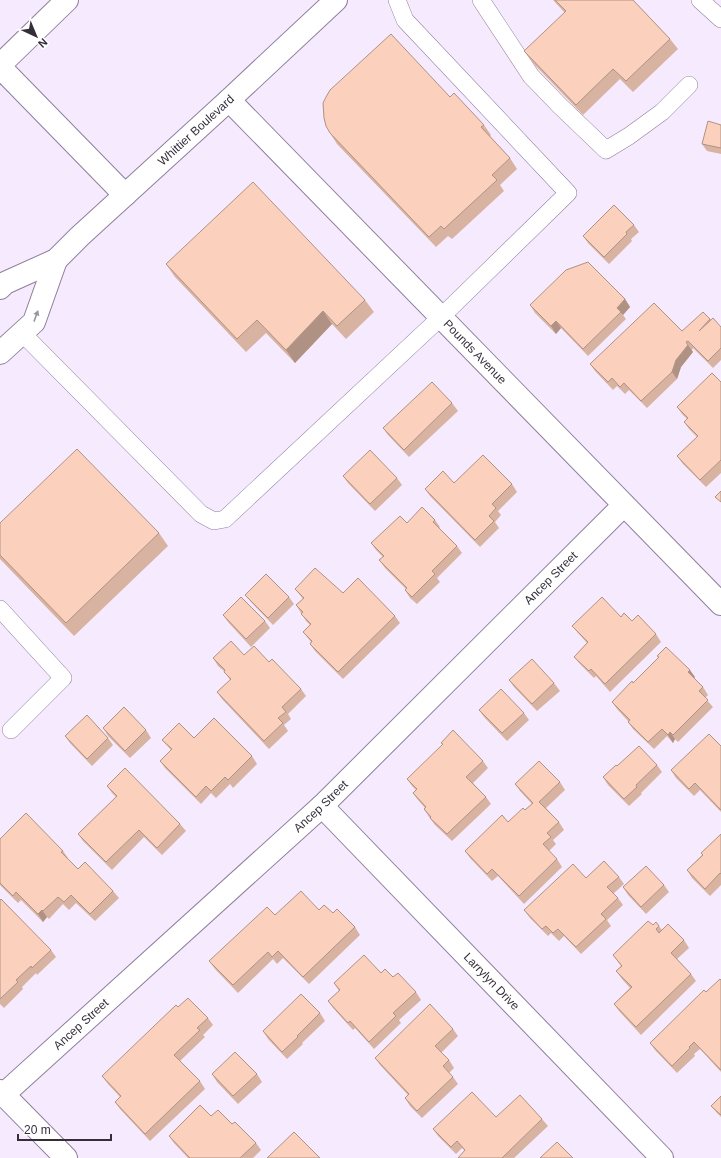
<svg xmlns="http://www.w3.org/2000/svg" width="721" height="1158" viewBox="0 0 721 1158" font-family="Helvetica,sans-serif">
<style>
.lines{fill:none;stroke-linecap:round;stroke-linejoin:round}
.lane-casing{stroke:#8f7f9b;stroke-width:18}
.street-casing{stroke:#8f7f9b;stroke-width:24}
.primary-casing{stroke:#8f7f9b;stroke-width:24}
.lane{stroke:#fff;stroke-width:17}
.street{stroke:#fff;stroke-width:22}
.primary{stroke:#fff;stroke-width:22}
.wall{fill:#d8b3a2}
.shaded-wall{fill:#b09284}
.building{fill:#fbd0bc;stroke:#b09284}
.oneway{fill:#9a969c}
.labels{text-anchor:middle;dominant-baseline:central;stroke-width:3;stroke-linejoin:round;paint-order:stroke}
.street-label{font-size:12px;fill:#352e3a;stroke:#fff}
</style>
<rect width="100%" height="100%" fill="#f6ebfe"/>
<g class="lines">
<g class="lane-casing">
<path id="lane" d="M481 0 531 76 560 106 606 150 629 136 662 112 689 85
M700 0 721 19
M22 333 201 514 214 521 225 519 441 317 568 193 405 20 397 0
M0 609 63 678 11 730"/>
</g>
<g class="street-casing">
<g id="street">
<path d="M0 65 67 0"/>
<path d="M0 67 125 195"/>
<path id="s1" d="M229 100 721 604"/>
<path id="s2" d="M322 806 662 1158"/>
<path d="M0 1091 66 1158"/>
<path id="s3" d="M4 1094 322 806 624 505"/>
</g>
</g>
<g class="primary-casing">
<g id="primary">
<path id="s4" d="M0 288 5 283 56 260 80 236 229 100 336 0"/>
<path d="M0 353 34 322 56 260"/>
</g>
</g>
<use href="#lane" class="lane"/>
<use href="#street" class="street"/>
<use href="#primary" class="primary"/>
</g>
<path class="wall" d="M553 0H633L670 39 678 49 633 92 620 79 583 115 532 62 524 51 565 13Z
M484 125 491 135 490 136 510 158 517 169 500 185 504 191 452 239 448 236 436 247 337 144 330 133Z
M721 125V154L707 151 702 144Z
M634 225 639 232 631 239 632 241 609 264 588 243 583 236Z
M166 264 365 300 374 312 346 339 332 324 295 363 266 333 246 352 175 277Z
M625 299 630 307 623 315 626 319 588 356 561 328 556 334 535 313 530 305Z
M711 319 721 327V360L713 368 693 348 692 350 693 352 681 367 677 379 647 408 629 390 625 394 617 386 613 390 595 371 590 364 682 331Z
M721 382V473L706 487 683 464 677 456 697 437 689 429 684 422 687 419 682 414 677 407Z
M452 403 458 411 409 457 388 435 383 428Z
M343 476 397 478 402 485 375 511 348 483Z
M454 483 512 484 517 492 498 511 501 515 495 522 499 528 480 547 430 496 425 489Z
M435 520 440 527 439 528 457 546 462 553 437 578 440 582 417 604 410 598 405 590 406 589 385 568 379 560 383 557 376 550 371 543 407 523Z
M0 523 159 533 168 546 74 636 0 559Z
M295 589 343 593 395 616 400 623 343 679 315 651 310 644 311 642 303 632 310 625 306 621 296 605 303 599Z
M245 595 289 597 294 604 273 625 251 602Z
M223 615 265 621 270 628 251 647 228 622Z
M621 617 632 621 656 634 661 642 610 692 596 676 594 678 580 664 574 657 587 643 578 633 572 626Z
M244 655 269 662 301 689 306 696 288 714 291 719 284 725 288 731 269 749 222 699 217 692 230 680 224 671 218 666 213 658Z
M695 677 694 678 703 687 708 695 705 698 713 707 678 742 675 739 673 743 667 736 654 749 633 729 628 722V721L617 709 612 702 633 683Z
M509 680 554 683 560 691 537 711 514 687Z
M479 710 524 713 529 720 507 741 484 717Z
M103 728 146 730 151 738 130 758 108 736Z
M65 736 108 738 113 745 92 766 70 743Z
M194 738 252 756 257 764 233 788 230 784 216 798 211 793 201 804 165 768 160 761 171 750 162 740Z
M721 746V812L700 790 694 796 676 778 671 770Z
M483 761 488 768 473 783 486 797 491 804 452 841 435 825 429 817 424 809 425 808 418 800 413 793 416 790 412 786 407 779Z
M657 765 662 772 641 793 642 794 629 806 608 785 603 777 617 766Z
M560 782 565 790 546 808 559 822 564 830 553 840 556 844 549 851 557 859 562 867 524 904 498 876 492 881 470 858 465 851 525 810 532 804 520 791 515 784Z
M107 786 180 824 186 831 162 855 144 837 112 870 83 841 78 834 116 797 112 793Z
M721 834V885L710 896 692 878 687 870 702 855Z
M0 839 63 851 68 858V859L78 869 113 891 119 898 95 921 76 903 69 910 63 904 49 919 47 917 43 922 21 900 18 903 0 885Z
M619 877 624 884 613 894 618 898 623 905 607 920 611 926 581 954 564 936 559 941 551 933 548 936 530 918 524 910 586 878Z
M664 885 669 892 646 914 628 895 623 887Z
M0 900 51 950 56 957 37 975 36 973 22 987 23 989 4 1008 0 1004Z
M319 910 333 913 355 927 360 935 309 984 283 958 277 964 273 959 238 993 215 969 209 961 275 915Z
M653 925 659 926 662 930 684 940 689 948 677 959 691 974 696 981 641 1035 619 1011 614 1004 630 988 622 979 616 971 621 966 613 955Z
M381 973 393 977 416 992 421 1000 399 1020 401 1023 374 1049 355 1028 353 1030 333 1008 328 1001 339 991 334 983Z
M721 980V1072L700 1049 694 1054 695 1056 677 1073 655 1050 650 1043Z
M320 1013 325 1021 302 1043 303 1044 287 1059 268 1039 263 1031Z
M208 1018 213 1025 203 1035 205 1037 180 1061 200 1081 205 1089 150 1141 120 1109 115 1102 120 1097 108 1084 102 1076Z
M453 1029 458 1036 441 1053 449 1060 454 1068 449 1073 453 1077 458 1084 422 1118 410 1106 405 1098 408 1095 380 1065 375 1058Z
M212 1074H257L262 1082 238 1104 217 1082Z
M721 1096V1117L717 1113 711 1106Z
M211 1116 232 1124 256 1143 261 1150 253 1158H188L174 1143 169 1136Z
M496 1117 542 1119 548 1126 514 1158H458L465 1151 462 1148 456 1154 438 1136 433 1129Z"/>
<path class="shaded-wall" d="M625 299 630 307 623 315 617 308Z
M323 311 332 324 295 363 286 350Z
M556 321 561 328 556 334 551 326Z
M688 345 693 352 681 367 677 379 672 372 676 360Z
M690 670 695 677 693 680 688 672Z
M670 732 675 739 673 743 668 735Z
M42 910 47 917 43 922 38 914Z"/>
<path class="building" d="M555 0H633L670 39 626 81 613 69 576 105 524 51 566 11Z
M391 34 450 97 454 93 484 125 481 127 510 158 492 175 497 180 444 229 441 226 429 237 330 133 326 126 324 118 323 103 326 97 330 90Z
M708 121 721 125V148L702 144Z
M253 182 365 300 337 326 323 311 286 350 257 320 237 339 166 264Z
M614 205 634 225 626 232 627 234 604 257 583 236Z
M588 262 625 299 617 308 621 312 583 349 556 321 551 326 530 305 566 270Z
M654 303 682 331 703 312 710 319 699 331 713 318 721 327V348L708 361 688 341 686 342 688 345 676 360 672 372 641 401 624 383 620 387 612 378 608 382 590 364Z
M712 373 721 382V460L700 480 677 456 698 436 684 422 688 418 677 407Z
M432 382 452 403 404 450 383 428Z
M77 449 159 533 66 623 0 555V523Z
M370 450 397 478 370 504 343 476Z
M483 455 512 484 492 504 496 508 489 516 494 521 475 540 425 489 443 471 454 483Z
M721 491V502L715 497Z
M422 507 435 520 433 522 457 546 432 571 435 574 412 597 405 590 407 588 379 560 384 556 371 543 400 516 407 523Z
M315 568 343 593 358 578 395 616 338 672 310 644 312 641 303 632 311 624 301 614 303 612 296 605 304 598 295 589Z
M266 574 289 597 268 618 245 595Z
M241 597 265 621 246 639 223 615Z
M602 597 621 617 624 613 632 621 638 615 656 634 605 684 591 669 589 671 574 657 588 642 572 626Z
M231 641 244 655 254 646 269 662 272 659 301 689 282 707 286 712 278 718 283 723 264 741 217 692 231 679 224 672 225 670 213 658Z
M666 647 690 670 688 672 703 687 699 691 708 700 673 735 670 732 668 735 662 729 648 742 628 722 630 720 612 702 632 681 633 683 659 657 657 656Z
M532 659 554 683 532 704 509 680Z
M501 689 524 713 502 733 479 710Z
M124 707 146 730 125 751 103 728Z
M87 715 108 738 87 759 65 736Z
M214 718 252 756 228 780 225 777 211 791 206 786 196 797 160 761 172 749 162 740 179 723 194 738Z
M453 730 483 761 466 777 486 797 447 834 430 818 431 817 424 809 426 807 413 793 417 789 407 779 443 744 441 743Z
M709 734 721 746V810L695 783 689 789 671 770Z
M639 746 657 765 636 785 637 787 624 799 603 777 616 765 617 766Z
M539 761 560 782 539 802 559 822 547 833 551 837 543 844 557 859 519 896 492 869 487 874 465 851 502 815 508 822 523 808 525 810 533 803 515 784Z
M125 768 180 824 157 848 139 830 106 862 78 834 117 796 107 786Z
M26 813 63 851 61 852 78 869 85 862 113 891 90 914 71 895 64 902 58 897 43 911 42 910 38 914 16 892 13 896 0 883V839Z
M721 834V874L720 873 705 889 687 870 703 855 701 853Z
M604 861 619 877 607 887 618 898 601 914 606 919 576 947 558 929 553 933 546 926 542 929 524 910 573 864 586 878Z
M646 866 664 885 641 907 623 887Z
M301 891 319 910 324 905 333 913 337 909 355 927 303 977 278 951 272 957 268 952 233 985 209 961 267 907 275 915Z
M1 899 51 950 32 968 31 966 16 980 18 982 0 999V900Z
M648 921 653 925 656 922 659 926 656 929 659 933 668 924 684 940 671 953 691 974 636 1027 614 1004 632 987 616 971 622 966 613 955Z
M364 955 381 973 385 969 393 977 398 973 416 992 393 1013 396 1016 369 1042 350 1021 348 1023 328 1001 340 990 334 983Z
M720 979 721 980V1070L694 1042 689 1047 690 1048 672 1066 650 1043 704 990 706 992Z
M301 994 320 1013 297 1036 298 1037 282 1052 263 1031Z
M188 998 208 1018 197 1028 200 1030 174 1055 200 1081 145 1134 115 1102 121 1096 102 1076 176 1005 178 1007Z
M430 1004 453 1029 435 1046 449 1060 443 1066 453 1077 417 1111 405 1098 409 1094 375 1058Z
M235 1052 257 1074 233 1096 212 1074Z
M472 1092 496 1117 520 1095 542 1119 502 1158H458L465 1150 457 1141 451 1147 433 1129Z
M721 1096V1115L711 1106Z
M200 1105 211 1116 218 1110 232 1124 235 1122 256 1143 240 1158H190L169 1136Z
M294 1132 320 1158H267Z
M557 1142 573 1158H540Z"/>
<defs><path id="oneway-solid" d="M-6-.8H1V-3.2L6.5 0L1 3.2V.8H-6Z"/></defs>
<use class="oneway" href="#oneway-solid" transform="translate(36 316) rotate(-70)"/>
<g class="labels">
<g class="street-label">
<text stroke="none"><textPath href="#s4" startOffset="254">Whittier Boulevard</textPath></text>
<text stroke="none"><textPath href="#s1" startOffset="352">Pounds Avenue</textPath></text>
<text stroke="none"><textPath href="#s3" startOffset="752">Ancep Street</textPath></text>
<text stroke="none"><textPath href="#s3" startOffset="428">Ancep Street</textPath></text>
<text stroke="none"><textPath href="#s2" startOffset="244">Larrylyn Drive</textPath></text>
<text stroke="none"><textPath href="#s3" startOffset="104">Ancep Street</textPath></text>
</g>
</g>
<g transform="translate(36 36) rotate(136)" stroke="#ffffff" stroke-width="3" paint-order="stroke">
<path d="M0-3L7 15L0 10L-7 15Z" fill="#352e3a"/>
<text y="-6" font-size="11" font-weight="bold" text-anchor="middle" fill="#352e3a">N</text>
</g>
<path d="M18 1134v6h93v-6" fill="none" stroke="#352e3a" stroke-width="2"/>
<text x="24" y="1134" font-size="12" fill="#352e3a" stroke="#ffffff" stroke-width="3" paint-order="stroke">20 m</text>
</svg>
